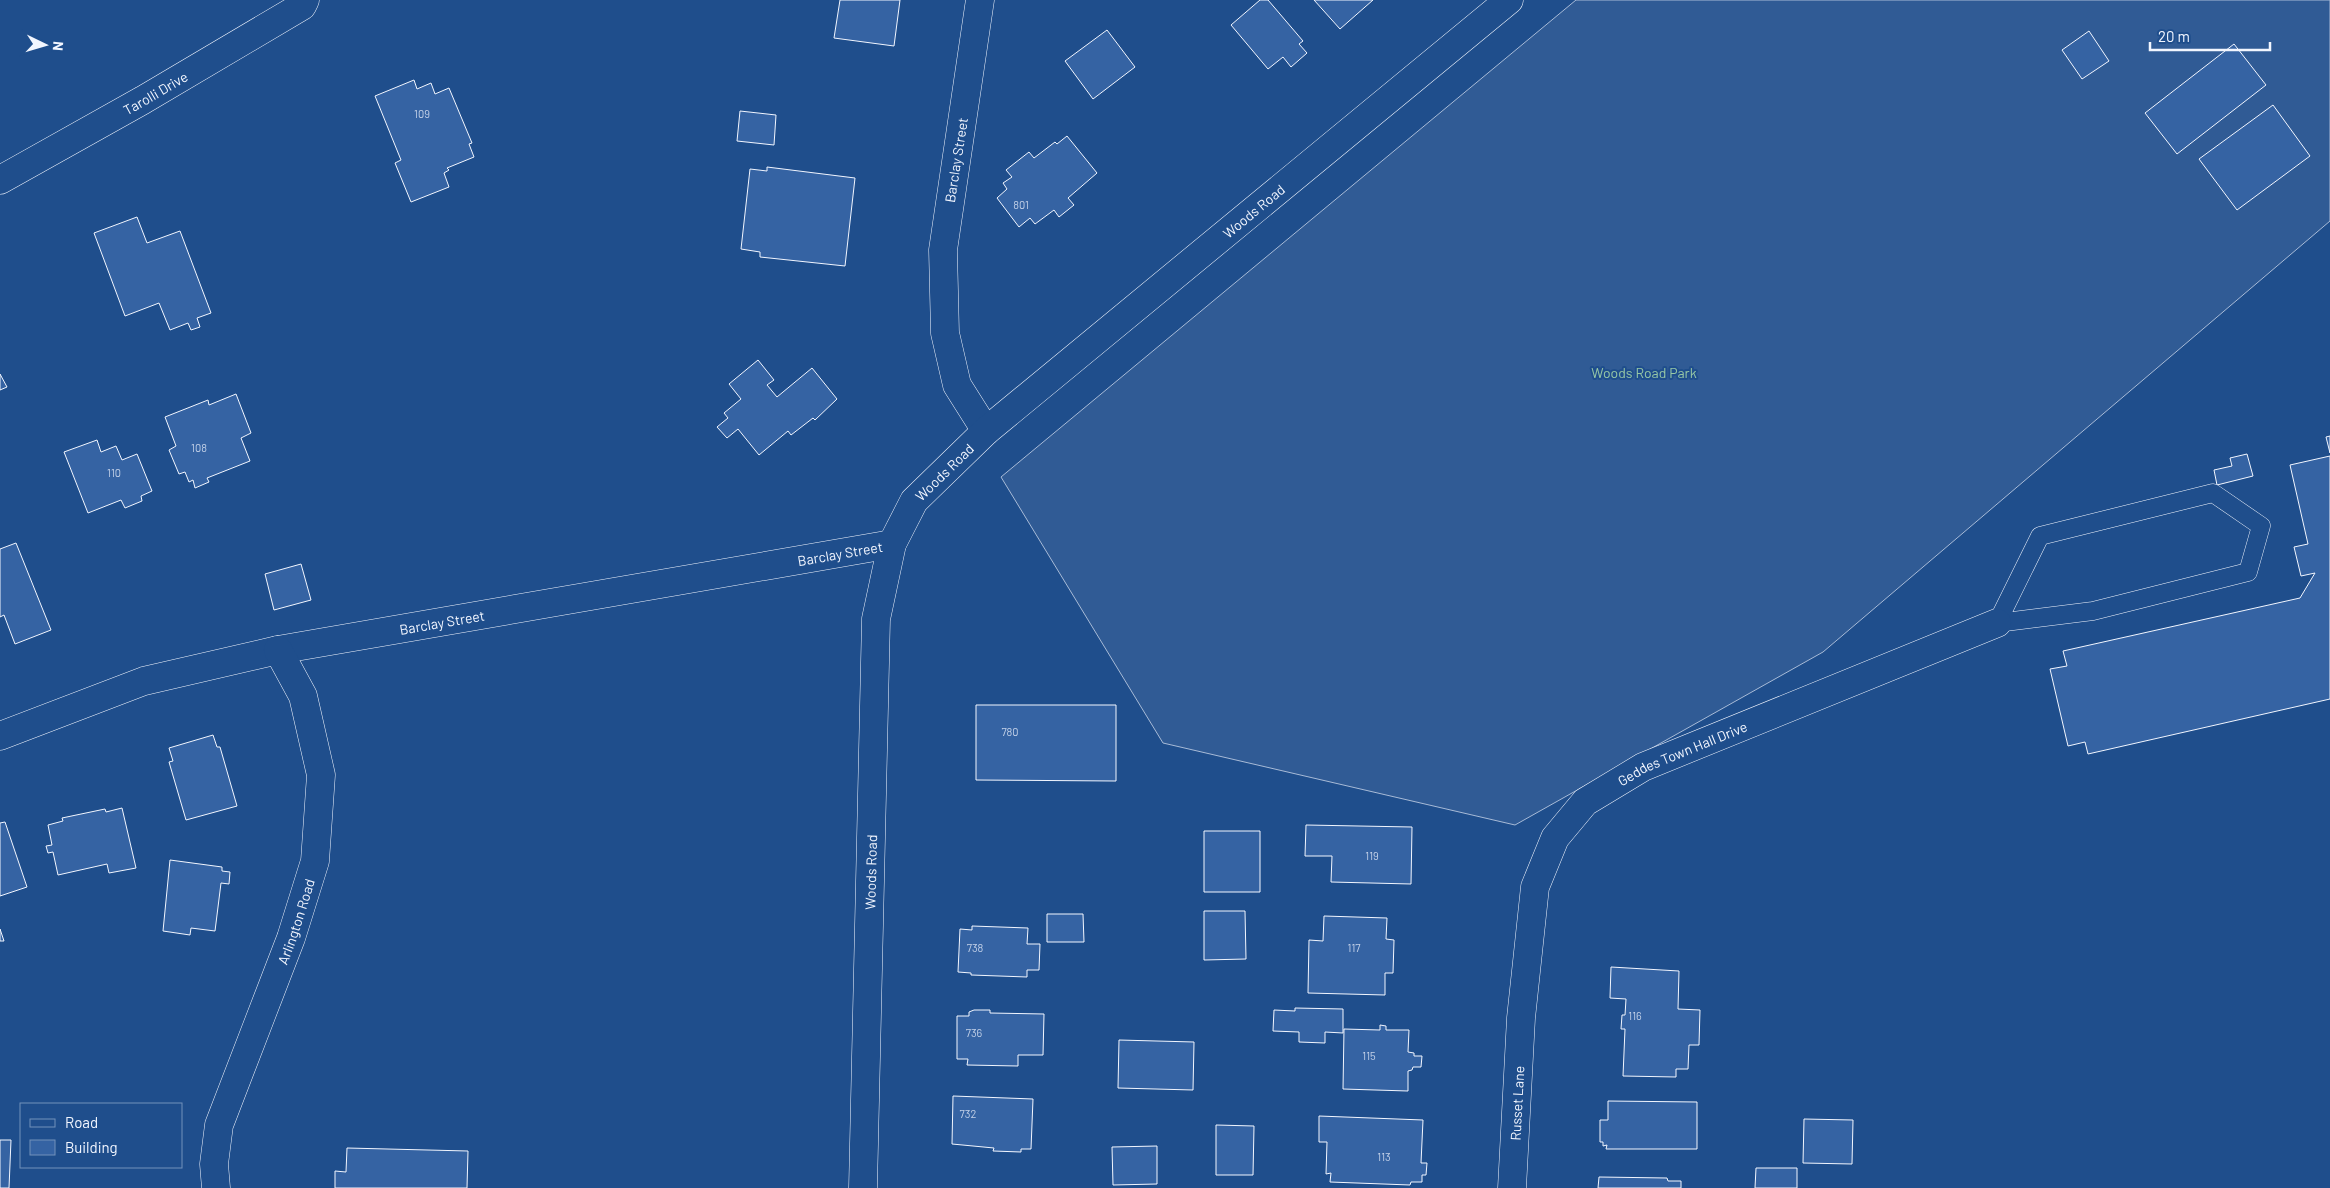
<svg xmlns="http://www.w3.org/2000/svg" width="2330" height="1188" viewBox="0 0 2330 1188" font-family="Barlow,sans-serif">
<style>
.built{fill:#305b95;stroke:#a8bbd7}
.building{fill:#3563a3;stroke:#f2f6ff}
.lines{fill:none;stroke-linecap:round;stroke-linejoin:round}
.lane-casing{stroke:#f2f6ff;stroke-width:19}
.street-casing{stroke:#f2f6ff;stroke-width:29}
.lane{stroke:#1f4e8c;stroke-width:18}
.street{stroke:#1f4e8c;stroke-width:28}
.labels{text-anchor:middle;dominant-baseline:central;stroke-width:4;stroke-linejoin:round;paint-order:stroke}
.number-label{font-size:11px;fill:#c3d1e8}
.street-label{font-size:14px;fill:#f2f6ff;stroke:#1f4e8c}
.park-label{font-size:14px;fill:#97c8a6;stroke:#1f4e8c}
</style>
<rect width="100%" height="100%" fill="#1f4e8c"/>
<path class="built" d="M1576 0H2330V221L1823 652 1515 825 1163 743 1001 477Z"/>
<path class="building" d="M840 0H900L894 46 834 38Z
M1260 0H1268L1303 41 1299 44 1307 53 1291 67 1283 57 1268 69 1231 25Z
M1314 0H1373L1340 29Z
M1107 30 1135 67 1093 99 1065 61Z
M2089 31 2109 61 2082 79 2062 50Z
M2234 44 2266 85 2177 154 2145 113Z
M414 80 417 89 431 83 435 94 449 88 472 143 469 144 474 157 447 168 449 170 444 173 449 187 411 202 395 163 401 160 375 96Z
M2273 105 2310 156 2237 210 2199 159Z
M740 111 776 115 774 145 737 141Z
M1067 136 1097 173 1068 198 1074 205 1059 217 1054 210 1035 224 1030 218 1019 227 997 198 1007 189 1003 183 1012 177 1006 170 1029 152 1034 158 1055 142 1057 144Z
M767 167 855 178 845 266 760 257V252L741 249 750 169 767 171Z
M137 217 147 243 180 231 211 313 197 318 200 327 191 330 188 323 170 330 159 303 125 316 94 233Z
M758 360 774 380 767 385 777 397 812 368 837 399 815 420 813 418 791 435 788 431 759 455 738 429 727 438 717 427 728 418 724 413 741 399 729 384Z
M0 374 7 387 0 390Z
M236 394 251 433 241 438 250 461 207 478 209 482 195 488 193 480 189 482 185 472 179 474 169 450 176 446 165 417 208 400 209 405Z
M2330 436V453L2326 437Z
M97 440 101 452 116 446 122 460 137 454 152 491 141 496 142 501 125 508 121 500 88 513 64 452Z
M2247 454 2253 476 2217 485 2214 470 2232 466 2230 458Z
M2330 456V699L2088 754 2085 742 2068 746 2050 669 2067 666 2063 651 2300 598 2315 573 2301 576 2294 547 2308 544 2290 465Z
M16 543 51 630 15 644 4 615 0 617V549Z
M301 564 311 600 274 610 265 574Z
M976 705H1116V781L976 780Z
M213 735 217 747H220L237 806 186 820 169 762 173 761 169 748Z
M122 808 136 868 109 873 107 864 58 875 53 852 48 853 46 846 52 845 48 825 63 821 62 818 105 809 106 812Z
M5 822 27 887 0 896V823Z
M1306 825 1412 827 1411 884 1331 882 1332 856H1305Z
M1204 831H1260V892H1204Z
M170 860 222 867V871L230 872 229 884 221 883 215 931 191 928 190 935 163 931Z
M1204 911H1245L1246 959 1204 960Z
M1047 914H1083L1084 942H1047Z
M1324 916 1387 918 1386 939 1394 940 1393 973H1385V995L1308 993 1309 940 1323 941Z
M972 926 1028 928 1027 944H1040L1039 970H1027V977L971 975V973L958 972 960 929 972 930Z
M0 929 4 941H0Z
M1611 967 1679 971 1678 1009 1700 1010 1699 1045H1689L1688 1069H1676V1077L1623 1076 1625 1029H1621L1622 1015H1625L1626 999 1610 998Z
M1295 1008 1343 1009V1033L1325 1032V1043L1299 1042V1032L1273 1031 1274 1010 1295 1011Z
M974 1010H990V1013L1044 1014 1043 1055H1018V1066L967 1065 968 1059H957V1016H969V1012Z
M1380 1025 1386 1026V1030H1409L1408 1052 1414 1053V1056H1422L1421 1067H1413L1412 1070 1408 1071V1091L1343 1089 1344 1029 1380 1030Z
M1119 1040 1194 1042 1193 1090 1118 1088Z
M953 1096 1033 1099 1031 1149H1021V1152L993 1151 994 1148 952 1144Z
M1608 1101 1697 1102V1149H1606L1607 1145 1603 1146V1142H1600V1120H1608Z
M1319 1116 1423 1120 1421 1163H1427L1426 1175H1422V1182H1411L1410 1185 1330 1182 1331 1173 1326 1174 1327 1142H1319Z
M1804 1119 1853 1120 1852 1164 1803 1163Z
M1216 1125 1254 1126 1253 1175H1216Z
M0 1140H11L9 1188H0Z
M1157 1146V1184L1113 1185 1112 1147Z
M347 1148 468 1151 467 1188H335V1171L346 1172Z
M1756 1168H1797V1188H1755Z
M1599 1177 1667 1178 1668 1181H1681V1188H1598Z"/>
<g class="lines">
<g class="lane-casing">
<path id="lane" d="M2213 493 2261 526 2248 572 2093 611 1997 623 2040 536Z"/>
</g>
<g class="street-casing">
<g id="street">
<path d="M980 0 943 250 945 333 957 385 986 431"/>
<path id="s1" d="M0 180 143 100 302 6 305 0"/>
<path id="s2" d="M0 736 144 681 278 650 892 544"/>
<path id="s3" d="M216 1188 214 1164 219 1125 291 938 315 861 321 775 303 696 278 650"/>
<path id="s4" d="M863 1188 876 619 892 544 914 501 986 431 1509 0"/>
<path id="s5" d="M1512 1188 1521 1018 1535 887 1555 838 1585 802 1643 767 1997 623"/>
</g>
</g>
<use href="#lane" class="lane"/>
<use href="#street" class="street"/>
</g>
<g class="labels">
<g class="number-label">
<text x="422" y="113">109</text>
<text x="1021" y="204">801</text>
<text x="199" y="447">108</text>
<text x="114" y="472">110</text>
<text x="1010" y="731">780</text>
<text x="1372" y="855">119</text>
<text x="975" y="947">738</text>
<text x="1354" y="947">117</text>
<text x="1635" y="1015">116</text>
<text x="974" y="1032">736</text>
<text x="1369" y="1055">115</text>
<text x="968" y="1113">732</text>
<text x="1384" y="1156">113</text>
</g>
<g class="street-label">
<text stroke="none"><textPath href="#s1" startOffset="178">Tarolli Drive</textPath></text>
<text transform="translate(956 160) rotate(-81)">Barclay Street</text>
<text stroke="none"><textPath href="#s4" startOffset="1141">Woods Road</textPath></text>
<text stroke="none"><textPath href="#s4" startOffset="736">Woods Road</textPath></text>
<text stroke="none"><textPath href="#s2" startOffset="862">Barclay Street</textPath></text>
<text stroke="none"><textPath href="#s2" startOffset="458">Barclay Street</textPath></text>
<text stroke="none"><textPath href="#s5" startOffset="511">Geddes Town Hall Drive</textPath></text>
<text stroke="none"><textPath href="#s4" startOffset="316">Woods Road</textPath></text>
<text stroke="none"><textPath href="#s3" startOffset="281">Arlington Road</textPath></text>
<text stroke="none"><textPath href="#s5" startOffset="85">Russet Lane</textPath></text>
</g>
<g class="park-label">
<text x="1644" y="372">Woods Road Park</text>
</g>
</g>
<rect x="20" y="1103" width="162" height="65" fill="#1f4e8c" stroke="#7391ba"/>
<rect x="30" y="1119" width="25" height="8" fill="#1f4e8c" stroke="#7391ba"/>
<text x="65" y="1128" font-size="15" fill="#f2f6ff">Road</text>
<rect x="30" y="1140" width="25" height="15" fill="#3563a3" stroke="#7391ba"/>
<text x="65" y="1153" font-size="15" fill="#f2f6ff">Building</text>
<g transform="translate(45 45) rotate(95)" stroke="#1f4e8c" stroke-width="4" paint-order="stroke">
<path d="M0-4L9 19L0 12L-9 19Z" fill="#f2f6ff"/>
<text y="-8" font-size="14" font-weight="bold" text-anchor="middle" fill="#f2f6ff">N</text>
</g>
<path d="M2150 42v8h120v-8" fill="none" stroke="#f2f6ff" stroke-width="2.5"/>
<text x="2158" y="42" font-size="15" fill="#f2f6ff" stroke="#1f4e8c" stroke-width="4" paint-order="stroke">20 m</text>
</svg>
